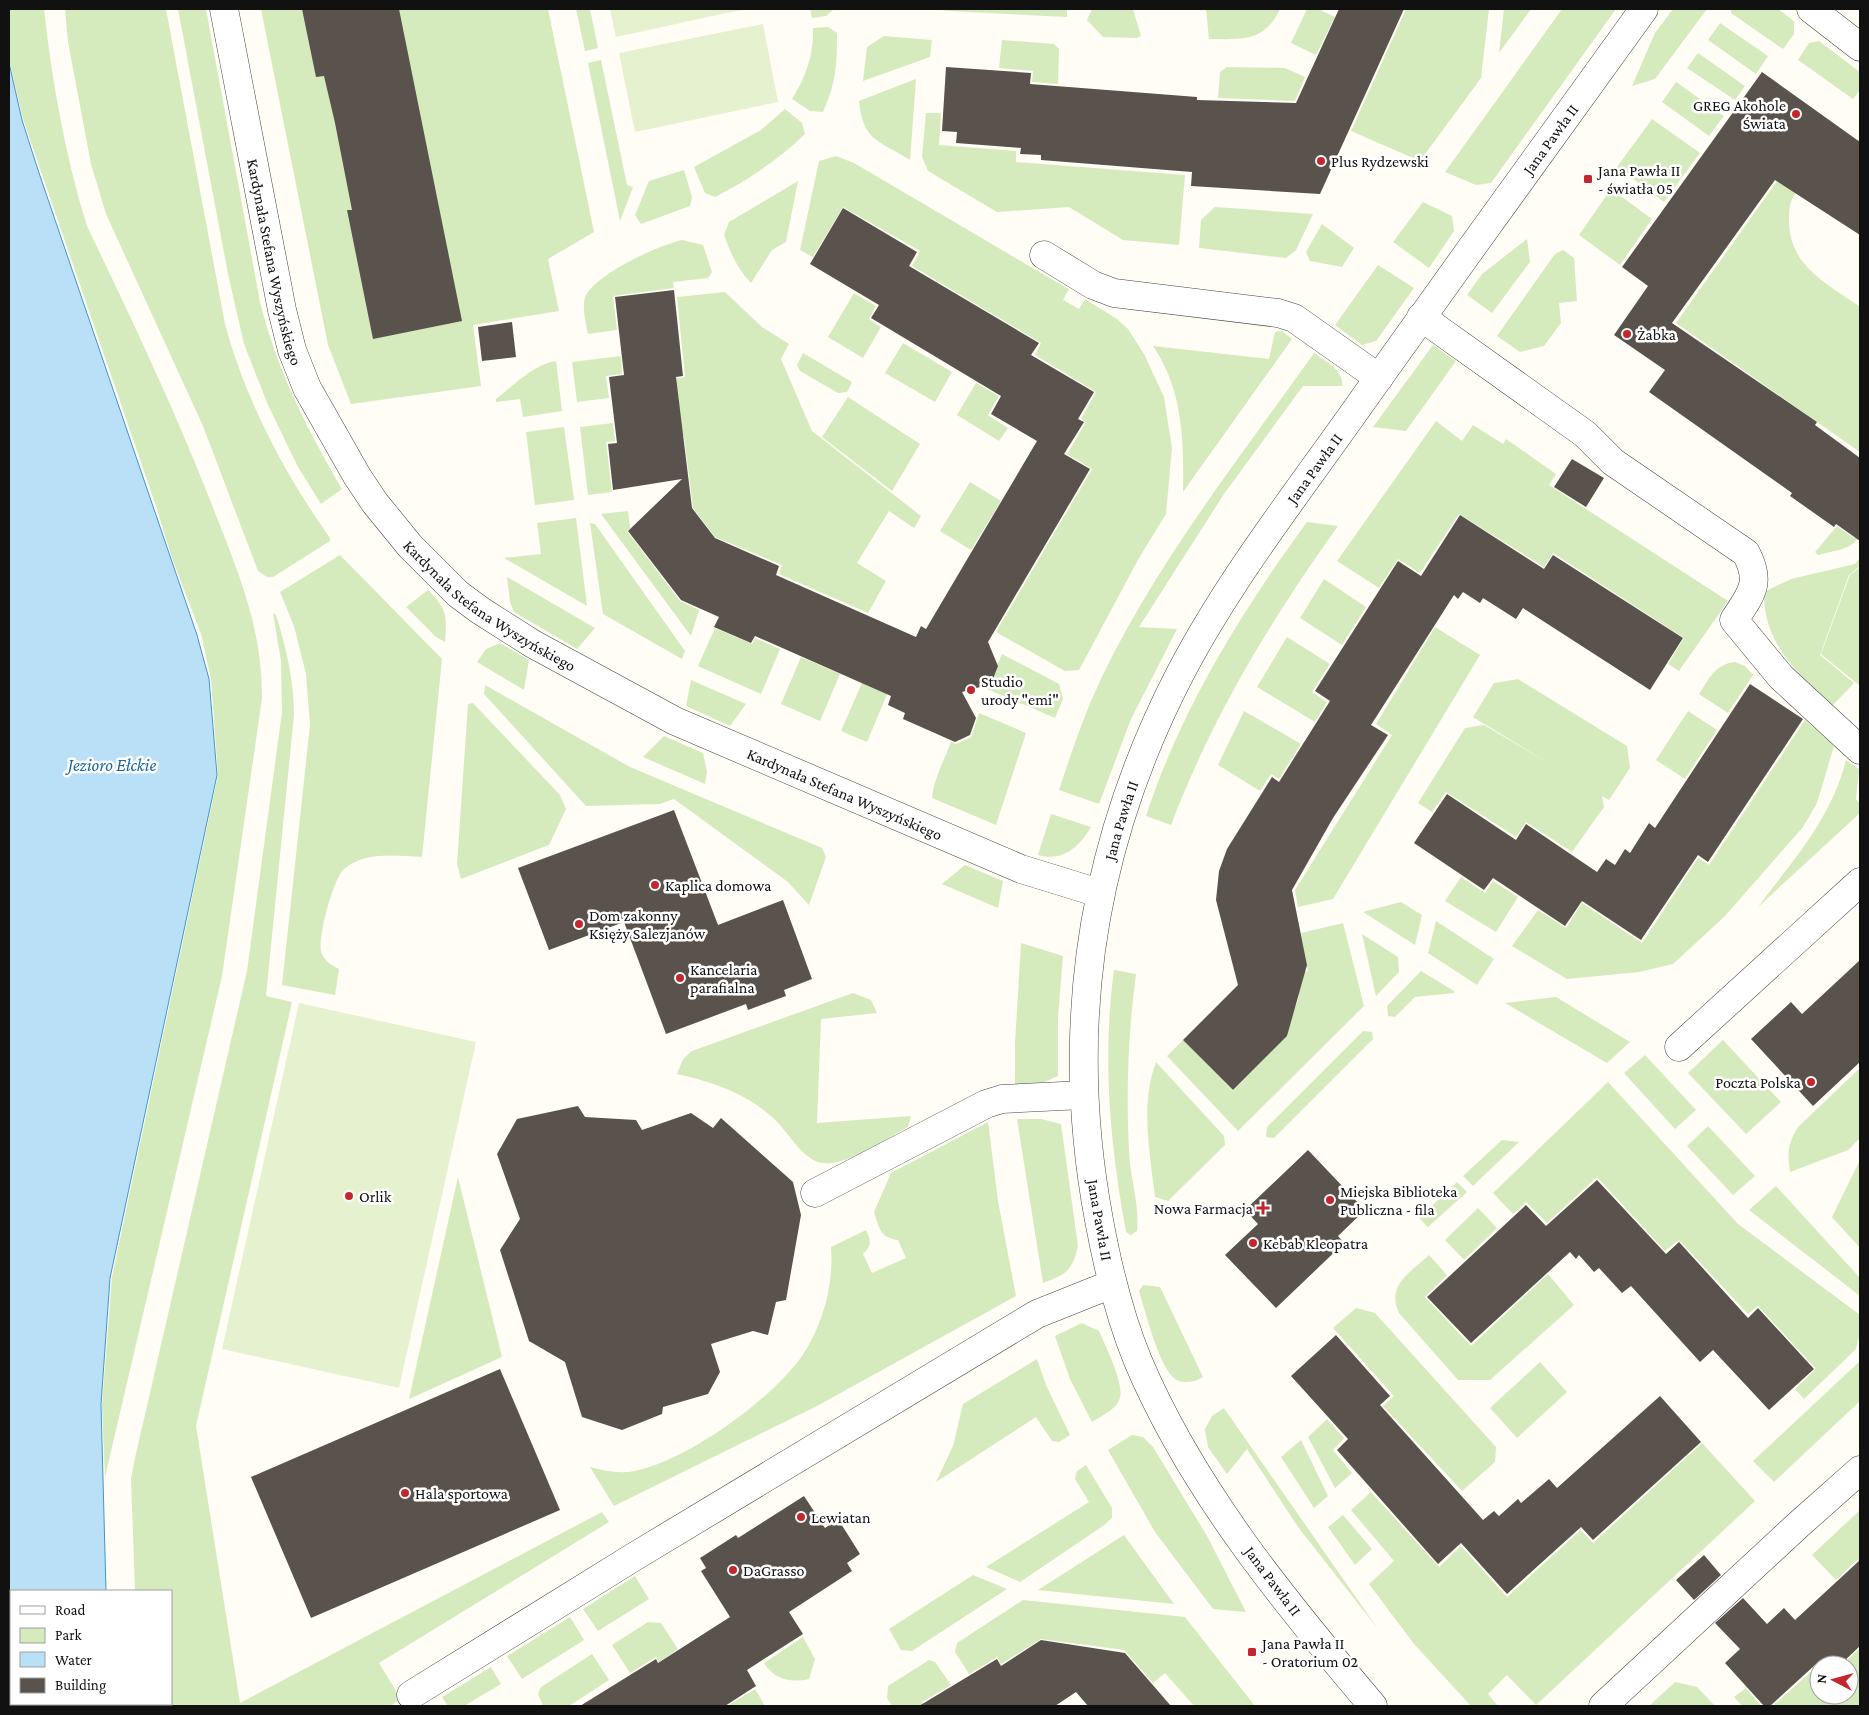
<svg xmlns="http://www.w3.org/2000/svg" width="1869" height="1715" viewBox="0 0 1869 1715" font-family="'Crimson Pro',serif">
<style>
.green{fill:#d5ebbd}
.pitch{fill:#e6f2cf}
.water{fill:#b9e0f7;stroke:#3f96cf}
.building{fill:#5a524d}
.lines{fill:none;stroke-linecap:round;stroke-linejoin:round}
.minor-casing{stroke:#444;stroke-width:29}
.minor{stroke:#fff;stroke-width:28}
.poi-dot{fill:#c4262e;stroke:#fff;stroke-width:2}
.labels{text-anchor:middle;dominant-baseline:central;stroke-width:5;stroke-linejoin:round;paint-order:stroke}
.poi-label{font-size:16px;fill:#111;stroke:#fff;text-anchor:start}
.street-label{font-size:16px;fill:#111;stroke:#fff}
.water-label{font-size:18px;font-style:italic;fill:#1768a6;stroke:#fff}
</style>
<rect width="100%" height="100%" fill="#fffdf5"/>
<path class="green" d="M9 9H44C52 81 65 156 87 226 131 318 175 410 212 505 238 572 262 625 262 698L222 976 105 1477 102 1405 112 1277 218 775 211 679 201 634 172 558 156 506 23 119 9 60Z
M65 9H166L225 324C246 401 284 473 330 538V541L273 577H267L258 571 203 426 106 214 91 164 68 42Z
M178 9H206L260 302C277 370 307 429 342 489L321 504 298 467 268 405 244 344 228 274Z
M261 9H548L594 232 548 259 559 311 473 325 481 386 351 404 328 345Z
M576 9H590L598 48 585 51Z
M810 9H833V10L826 16 812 18Z
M936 9H1067V17L948 11Z
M1092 9H1133L1141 36 1137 38 1103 37 1087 20Z
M1206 9H1280C1264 43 1241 39 1209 39Z
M1307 9H1318L1335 17 1316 55 1291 43Z
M1406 9H1489L1481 78 1420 161 1351 131Z
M1504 9H1531L1499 53Z
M1562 9H1616L1491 183 1476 185 1445 172Z
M1673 9H1707L1655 79 1632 86 1655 33Z
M1731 9H1778L1794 21V34L1783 49 1731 13Z
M1720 23 1768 56 1756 74 1708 40Z
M828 27 837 33C837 65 836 83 823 112L810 111 792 99C806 77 814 54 813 28Z
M884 36 932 40 930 57 863 81 867 47Z
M1002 40 1054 44 1059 49 1058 84 1032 82 1033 71 999 68Z
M1819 41 1860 72V90L1853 99 1798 60 1809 43Z
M1698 53 1745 86 1735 100 1687 68Z
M601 60 627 185 633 187 620 221 588 63Z
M1227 67 1285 68 1305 77 1295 101 1218 98 1220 72Z
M916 79 910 160C878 140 863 141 859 101Z
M1676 82 1724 116 1709 136 1662 102Z
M785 109 802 123 805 134C778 160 748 180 715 197L705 193 694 167 761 130Z
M926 113H941L939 145 1016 151V162L1185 175 1179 245 1123 240 1069 207 997 212 928 171 922 157Z
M1652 119 1700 153 1664 202 1617 167Z
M836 156 854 163 1065 287 1069 289 1063 300 1079 309 1085 299 1117 319 1128 329 1144 354 1164 397 1172 448 1166 514 1139 558 1079 670 1065 671 996 632 1092 469 1067 454 1086 422 1081 419 1096 392 1035 355 1041 343 912 266 920 251 843 207 813 257 800 250 819 161Z
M1792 160 1810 173C1804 181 1797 190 1792 199 1789 206 1789 214 1789 222 1790 267 1827 283 1860 307V452L1676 323Z
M684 170 692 197 690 206 641 224 635 215 649 181Z
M798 181 786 242 772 250 751 283C737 268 731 254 724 235L729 222Z
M1611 189 1652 219 1620 265 1579 235Z
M1423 202 1452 216 1454 231 1429 268 1393 242Z
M1215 207 1312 214H1313L1296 250 1286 258 1199 248 1201 220Z
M1322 224 1354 248 1342 267 1310 261 1306 252Z
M1527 239 1530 262 1492 313 1467 295 1482 274Z
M682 240 703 245 712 272 708 278 673 282 674 288 613 296 617 330 588 334C586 323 581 305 586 295 600 272 657 246 682 240Z
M1563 250 1574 258 1577 301 1559 303 1561 323 1544 346 1520 352 1497 336 1555 254Z
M1378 265 1414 288 1376 341 1362 345 1335 325Z
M725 292 762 327 789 344 781 359 812 431 921 516 914 528 889 511 857 563 886 581 868 613 779 574 782 565 715 537 693 508 684 436 678 437 674 379 685 377 677 297Z
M854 293 876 306 869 319 881 327 863 358 828 337Z
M1282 331 1292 339 1183 492C1184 441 1183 390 1153 346L1269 359 1275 332Z
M903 343 952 372 935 402 885 373Z
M1433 345 1456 361 1406 431 1373 427Z
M803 353 852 382 847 392 838 393 800 371 797 365Z
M1314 353C1326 362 1344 370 1342 386H1303L1224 494 1139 627 1177 629 1131 719 1099 804 1059 790C1069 760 1079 730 1091 701 1145 577 1236 463 1314 353Z
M621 356 622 374 606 376 609 398 577 402 572 362Z
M556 361 562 411 523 417 520 399 496 402V399C514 385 534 364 556 361Z
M976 383 999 396 988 415 1008 428 999 441 957 415Z
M848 397 920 444 892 491 822 437Z
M1436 421 1462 441 1473 425 1503 444 1506 439 1556 474 1549 485 1728 601 1679 671 1668 664 1684 638 1553 553 1544 567 1459 514 1420 573 1398 559 1379 588 1337 561Z
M613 423 615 441 606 442 612 492 588 495 580 427Z
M564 427 574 500 535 505 526 432Z
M970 482 1001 501 971 550 940 531Z
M628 511 630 528 627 531 680 601 699 610 691 636 601 514Z
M576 518 587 606 504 558 541 554 537 523Z
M1307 522 1338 526C1270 621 1213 715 1171 825L1146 816C1181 709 1241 612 1307 522Z
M590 523 595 524 685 651 682 659 603 614Z
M1837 526 1854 538 1860 531C1860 549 1832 551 1818 555L1815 552Z
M340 555 442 659 422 857C396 856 366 851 344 869 333 879 318 936 321 951 323 960 331 965 339 969L335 995 282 985 310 725 306 674 294 626 280 592Z
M1860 558V566L1849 575 1820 655 1854 683 1833 705C1798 675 1763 643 1764 592L1791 579 1855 564Z
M1860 567V686L1821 654 1850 575Z
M507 577 595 628 577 649 514 612 510 602Z
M1324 579 1366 607 1342 645 1300 618Z
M428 590C447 609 447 615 445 642L436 637 406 607Z
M273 613 276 615C286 647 294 681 294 715L266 996 292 1002 196 1426 240 1703 602 1512 609 1522 379 1663 401 1699 390 1706H148L147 1704H171V1591H135L131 1479 135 1458 247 971 282 712 281 661Z
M1435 627 1480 655 1333 899 1298 907 1295 890 1392 735 1376 724Z
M715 628 752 644 755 638 780 649 761 694 698 666Z
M1287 637 1330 664 1312 692 1327 702 1315 722 1257 687Z
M500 643 529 660 524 690 477 662 486 649Z
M1002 654 1059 684 1063 699 1055 718 987 689Z
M801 657 840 674 820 721 781 704Z
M1735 662 1745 666 1753 675 1728 713 1699 694C1709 679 1715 664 1735 662Z
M1518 679 1627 746 1630 768 1609 800 1602 796 1604 807 1572 852 1526 822 1516 837 1446 792 1432 812 1418 803 1465 728 1484 725 1550 764 1473 717 1494 683Z
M691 680 746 704 730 726 686 706Z
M862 683 887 694 867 742 841 731Z
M485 685 630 767 822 848 826 857 809 905 788 882 674 799 660 804 586 806 484 694Z
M473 703 560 795 566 809 549 845 461 879 457 864 468 704Z
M1244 711 1301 744 1279 779 1271 774 1260 791 1218 765Z
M1688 711 1717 730 1685 779 1656 760Z
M979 713 1026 733 996 825 932 798C934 778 944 761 951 742L956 744 971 737Z
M1805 720 1834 746 1817 803 1803 827 1725 916 1673 964 1639 972 1567 979 1512 946 1538 910 1566 928 1582 903 1642 943 1698 858 1709 865Z
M664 736 703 753 707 772 705 784 643 757Z
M1846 760 1859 769 1856 799 1860 804V813L1758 907C1794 859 1831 819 1846 760Z
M1051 814 1091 827C1079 847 1063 862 1038 855Z
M965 865 1003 881 998 908 942 884Z
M1461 877 1485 893 1493 881 1518 897 1496 932 1445 901Z
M1401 902 1422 915 1415 945 1363 912Z
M1436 921 1494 959 1477 985 1428 953Z
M1343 923 1364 1006 1238 1131 1167 1056 1183 1040 1233 1091 1288 1035 1280 1027C1298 1009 1301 999 1299 973L1308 971 1301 933Z
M1362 934 1398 957 1399 972 1376 996Z
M1021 943 1063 956 1058 1017V1076L1042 1083 1015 1084V1043Z
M1114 970 1136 974C1128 1033 1126 1092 1129 1151 1130 1177 1140 1207 1137 1231L1131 1235 1126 1232C1110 1143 1102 1060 1114 970Z
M1421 971 1454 991V993L1415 997 1395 1017 1388 1016 1387 1006Z
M853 993 871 1000 877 1013 821 1019 817 1123 911 1116 908 1127C889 1137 853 1161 832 1163 807 1167 793 1139 779 1124 752 1095 714 1082 677 1074L683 1059 692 1051Z
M1556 997 1630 1042 1607 1063 1505 1003Z
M1363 1031 1372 1032 1373 1039 1274 1138 1266 1137 1267 1127Z
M1723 1040 1781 1102 1746 1134 1688 1073Z
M1645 1055 1696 1110 1675 1129 1624 1073Z
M1156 1062 1224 1136 1225 1145 1168 1201 1155 1197C1150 1154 1140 1104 1156 1062Z
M1860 1068V1138L1848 1150 1790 1172C1787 1153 1788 1143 1798 1127Z
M1608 1082 1738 1224 1860 1315V1333L1856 1349 1804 1399 1795 1389 1816 1369 1758 1306 1748 1314 1679 1240 1665 1251 1597 1177 1547 1223 1526 1202 1513 1214 1493 1193Z
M1017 1119H1041L1061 1124 1078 1246C1072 1272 1066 1274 1043 1283Z
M988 1122 998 1201 1016 1296 817 1406 614 1506 590 1467C605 1471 620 1474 635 1471 687 1461 772 1399 802 1356 823 1325 834 1284 831 1247L866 1230C871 1241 872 1245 863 1254L872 1273 906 1258 898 1240C880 1238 879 1227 874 1212L891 1173Z
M1708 1126 1755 1176 1733 1195 1687 1146Z
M1502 1140 1519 1142 1473 1186 1463 1176Z
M1860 1160V1248L1832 1217Z
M458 1177 502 1357 409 1399Z
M1457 1182 1467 1192 1428 1227 1419 1218Z
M1776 1186 1860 1278V1296L1749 1210Z
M1478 1208 1497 1228 1464 1260 1445 1240Z
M1429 1255 1447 1275 1425 1297 1471 1346 1548 1274 1574 1305 1490 1380H1458L1399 1313C1386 1285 1410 1273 1429 1255Z
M1143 1285 1160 1287 1203 1377C1195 1382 1182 1385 1174 1378 1159 1366 1145 1311 1139 1291Z
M1356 1308 1375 1313 1496 1447 1495 1462 1462 1491 1383 1406 1394 1396 1333 1328Z
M1082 1323 1099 1331C1105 1345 1124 1383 1120 1397 1118 1409 1101 1416 1092 1422L1070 1379 1055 1336Z
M1037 1359 1046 1385 1070 1435 1059 1442 1052 1441 1036 1417 936 1482 953 1446 963 1404Z
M1860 1361V1401L1774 1482 1753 1461Z
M1540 1362 1567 1392 1517 1438 1490 1408Z
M1224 1408 1378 1629 1298 1527 1247 1449 1227 1474 1208 1447 1205 1429 1212 1416Z
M1327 1419 1344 1438 1333 1450 1352 1473 1335 1488 1308 1437Z
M1132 1435 1143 1437 1153 1447 1207 1536 1246 1612 1213 1609 1155 1532 1108 1450Z
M1301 1440 1328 1496 1314 1508 1281 1457Z
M1702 1443 1755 1501 1536 1705 1507 1675 1488 1694 1497 1705 1471 1706 1414 1644 1369 1584 1394 1561 1351 1510 1371 1492 1439 1567 1461 1546 1507 1597 1581 1530 1593 1543Z
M1086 1465 1112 1508V1518L1103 1526 1020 1582 986 1567 1089 1502 1075 1479 1077 1471Z
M1860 1510V1563L1857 1560 1836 1580 1812 1555Z
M1343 1515 1372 1549 1355 1565 1328 1527Z
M1124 1535 1174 1604 1038 1590Z
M973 1575 1007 1589 912 1651 901 1650 889 1629Z
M635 1576 649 1599 598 1631 583 1609Z
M1023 1600 1185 1617 1255 1706H1194L1165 1673 1153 1683 1124 1650 1041 1639 1001 1664 997 1657 969 1674 955 1652 957 1643Z
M570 1617 584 1640 522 1679 507 1656Z
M648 1622 661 1623 678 1649 659 1662 656 1657 630 1673 612 1645Z
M803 1637 815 1659 809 1679C790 1683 775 1680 764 1663Z
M1860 1648V1705L1773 1706 1827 1657 1819 1665V1695H1849V1665H1842Z
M592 1654 609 1680 569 1706H543L538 1694 541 1687Z
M929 1660 935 1662 951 1685 922 1702 924 1706H892L887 1698 888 1686Z
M491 1667 501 1684 464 1706H448L442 1697Z
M1675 1682 1697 1687 1715 1706H1649Z
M1746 1688 1761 1706H1742L1734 1697Z
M755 1689 765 1706H727Z"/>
<path class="pitch" d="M610 9H745L616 37Z
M763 24 778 102 635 132 619 53Z
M299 1003 476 1042 399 1388 222 1349Z"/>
<path class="water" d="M9 63 22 120 39 173 197 635 209 679 217 775 110 1278 101 1404 106 1591H11V1704H118L119 1706H9Z"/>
<path class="building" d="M302 9H399L462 321 373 339 347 210H352L335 123 324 76 316 77Z
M1339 9H1404L1320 194 1191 186 1192 172 1041 160V155L1020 154 1021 148 956 143 957 132 942 131 946 67 1031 73 1030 84 1197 97V100L1296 103Z
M1762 72 1860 142V235L1775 180 1672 323 1817 422 1815 425 1860 458V541L1836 524 1834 527 1790 496 1792 493 1649 392 1665 370 1614 335 1648 286 1622 267Z
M843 208 917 252 909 266 1039 343 1031 355 1094 392 1078 419 1084 422 1064 454 1090 469 988 642 998 666 991 684 962 692 976 718 970 735 955 742 903 719 905 713 888 705 891 696 755 636 751 643 714 627 719 617 681 600 628 531 682 479 613 490 608 444 617 443 609 377 624 375 615 297 674 290 683 376 676 377 692 508 715 538 779 566 776 575 916 637 921 626 926 629 1037 441 991 414 1001 396 871 318 879 305 810 264Z
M512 322 516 357 482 361 478 327Z
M1572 459 1604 478 1586 507 1554 487Z
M1460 515 1544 569 1553 555 1683 638 1650 690 1523 608 1516 619 1483 598 1480 603 1463 592 1458 599 1454 595 1371 725 1388 735 1333 818 1292 890 1307 965 1287 1036 1233 1090 1183 1040 1238 985 1216 900 1219 871 1227 849 1272 777 1279 782 1330 701 1315 691 1398 561 1421 576Z
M1750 684 1803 719 1708 862 1698 855 1641 940 1582 901 1565 926 1493 878 1484 890 1414 843 1447 794 1516 840 1526 824 1597 872 1606 859 1615 865 1625 849 1630 853 1649 823 1655 828Z
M674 810 718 925 783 900 812 979 784 990 786 996 748 1010 746 1004 666 1034 624 922 549 950 518 868Z
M1860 960V1062L1813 1106 1751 1039 1791 1002 1802 1014Z
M578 1106 585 1117 636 1120 642 1130 691 1113 713 1128 721 1118 793 1182 801 1215 786 1300 776 1302 768 1335 753 1331 711 1344 720 1372 708 1394 663 1407 662 1414 622 1430 582 1417 565 1362 529 1341 500 1250 520 1219 497 1154 517 1119Z
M1308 1150 1365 1210 1338 1236 1344 1243 1276 1308 1225 1255 1258 1224 1245 1210Z
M1597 1180 1666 1254 1679 1242 1748 1318 1758 1308 1814 1369 1769 1410 1713 1350 1700 1362 1631 1286 1622 1293 1599 1268 1594 1272 1579 1255 1576 1259 1570 1252 1471 1343 1427 1297 1526 1205 1546 1226Z
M1336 1335 1390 1396 1380 1405 1483 1520 1494 1511 1499 1516 1518 1499 1521 1503 1549 1479 1557 1488 1660 1396 1701 1442 1593 1540 1581 1527 1507 1594 1461 1543 1438 1564 1337 1450 1348 1439 1291 1376Z
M500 1369 560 1510 311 1618 251 1477Z
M804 1496 825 1528 838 1519 860 1554 847 1563 852 1571 789 1612 803 1634 747 1670 756 1686 725 1706H580L656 1659 658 1663 730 1617 701 1571 706 1568 700 1558 736 1535 738 1538Z
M1704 1555 1721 1575 1694 1600 1676 1580Z
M1860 1560V1646L1840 1665H1815L1770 1706H1764L1725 1663 1740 1649 1715 1623 1743 1598 1767 1624 1784 1608 1795 1620Z
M1041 1640 1125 1653 1171 1706H1088L1076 1692 1055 1706H919L997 1659 1001 1666Z"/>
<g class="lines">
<g class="minor-casing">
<g id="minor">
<path id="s1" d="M224 9 282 310 292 350 307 388 357 476 375 503 410 546 458 594 481 611 533 644 675 721 1021 869 1099 893"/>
<path d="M1811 9 1860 47"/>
<path d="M1044 255 1093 285 1114 293 1278 313 1294 318 1379 378"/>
<path d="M1421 317 1585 434 1613 462 1746 553C1762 583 1751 594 1734 620L1781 677 1860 750"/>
<path d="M1679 1047 1860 882"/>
<path d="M815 1193 986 1104 1002 1099 1083 1095"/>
<path d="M411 1695 637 1555 1037 1314 1112 1284"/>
<path id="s2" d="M1373 1706C1284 1601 1192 1489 1138 1361 1119 1315 1108 1269 1099 1220 1063 1028 1091 845 1181 672 1232 575 1302 487 1365 397 1457 267 1551 138 1644 9"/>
<path d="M1603 1706 1797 1526 1860 1470"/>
</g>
</g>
<use href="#minor" class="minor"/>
</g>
<g class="poi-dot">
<circle cx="1796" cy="114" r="5"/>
<circle cx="1321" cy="161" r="5"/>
<rect x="1583" y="174" width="10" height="10" rx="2.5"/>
<circle cx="1627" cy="334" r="5"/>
<circle cx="971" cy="690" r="5"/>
<circle cx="655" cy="885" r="5"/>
<circle cx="579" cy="924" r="5"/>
<circle cx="680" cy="978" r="5"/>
<circle cx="1811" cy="1082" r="5"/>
<circle cx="349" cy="1196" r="5"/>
<circle cx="1330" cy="1200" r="5"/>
<path d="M1260.5 1200.5h5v5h5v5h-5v5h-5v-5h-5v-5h5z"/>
<circle cx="1253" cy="1243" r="5"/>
<circle cx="405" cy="1493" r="5"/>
<circle cx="801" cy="1517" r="5"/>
<circle cx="733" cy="1570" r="5"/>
<rect x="1247" y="1647" width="10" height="10" rx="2.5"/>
</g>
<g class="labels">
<g class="poi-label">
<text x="1786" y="105" text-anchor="end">GREG Akohole<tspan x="1786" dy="18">Świata</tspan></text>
<text x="1331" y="161">Plus Rydzewski</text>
<text x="1598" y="170">Jana Pawła II<tspan x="1598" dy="18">- światła 05</tspan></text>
<text x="1637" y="334">Żabka</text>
<text x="981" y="681">Studio<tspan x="981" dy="18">urody "emi"</tspan></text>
<text x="665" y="885">Kaplica domowa</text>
<text x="589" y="915">Dom zakonny<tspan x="589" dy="18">Księży Salezjanów</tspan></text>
<text x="690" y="969">Kancelaria<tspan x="690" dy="18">parafialna</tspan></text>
<text x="1801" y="1082" text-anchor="end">Poczta Polska</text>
<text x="1340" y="1191">Miejska Biblioteka<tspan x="1340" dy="18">Publiczna - fila</tspan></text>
<text x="359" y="1196">Orlik</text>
<text x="1253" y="1208" text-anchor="end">Nowa Farmacja</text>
<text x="1263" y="1243">Kebab Kleopatra</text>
<text x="415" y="1493">Hala sportowa</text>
<text x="811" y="1517">Lewiatan</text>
<text x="743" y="1570">DaGrasso</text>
<text x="1262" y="1643">Jana Pawła II<tspan x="1262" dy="18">- Oratorium 02</tspan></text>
</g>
<g class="street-label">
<text stroke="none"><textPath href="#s2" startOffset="1779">Jana Pawła II</textPath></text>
<text stroke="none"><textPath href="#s1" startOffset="258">Kardynała Stefana Wyszyńskiego</textPath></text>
<text stroke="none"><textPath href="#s2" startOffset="1374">Jana Pawła II</textPath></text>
<text stroke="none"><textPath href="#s1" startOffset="678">Kardynała Stefana Wyszyńskiego</textPath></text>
<text stroke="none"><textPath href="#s1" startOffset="1082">Kardynała Stefana Wyszyńskiego</textPath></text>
<text stroke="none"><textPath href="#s2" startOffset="970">Jana Pawła II</textPath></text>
<text transform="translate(1100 1220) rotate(80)">Jana Pawła II</text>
<text transform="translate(1273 1581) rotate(53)">Jana Pawła II</text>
</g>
<g class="water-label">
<text x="112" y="765">Jezioro Ełckie</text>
</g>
</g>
<rect width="1869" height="1715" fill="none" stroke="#111111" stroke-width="20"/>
<rect x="10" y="1590" width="162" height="115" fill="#ffffff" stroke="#a0a0a0"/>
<rect x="20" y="1606" width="25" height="8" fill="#ffffff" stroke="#a0a0a0"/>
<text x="55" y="1615" font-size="15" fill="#111111">Road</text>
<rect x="20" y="1628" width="25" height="15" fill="#d5ebbd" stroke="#a0a0a0"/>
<text x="55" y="1640" font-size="15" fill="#111111">Park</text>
<rect x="20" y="1652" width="25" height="15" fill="#b9e0f7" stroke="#a0a0a0"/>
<text x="55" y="1665" font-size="15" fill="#111111">Water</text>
<rect x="20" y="1678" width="25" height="15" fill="#5a524d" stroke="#a0a0a0"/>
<text x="55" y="1690" font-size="15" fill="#111111">Building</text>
<g transform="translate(1834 1680) rotate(276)"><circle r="24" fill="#ffffff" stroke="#a0a0a0"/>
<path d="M0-4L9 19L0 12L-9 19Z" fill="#c4262e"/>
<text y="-8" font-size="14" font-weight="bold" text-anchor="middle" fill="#111111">N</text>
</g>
</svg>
